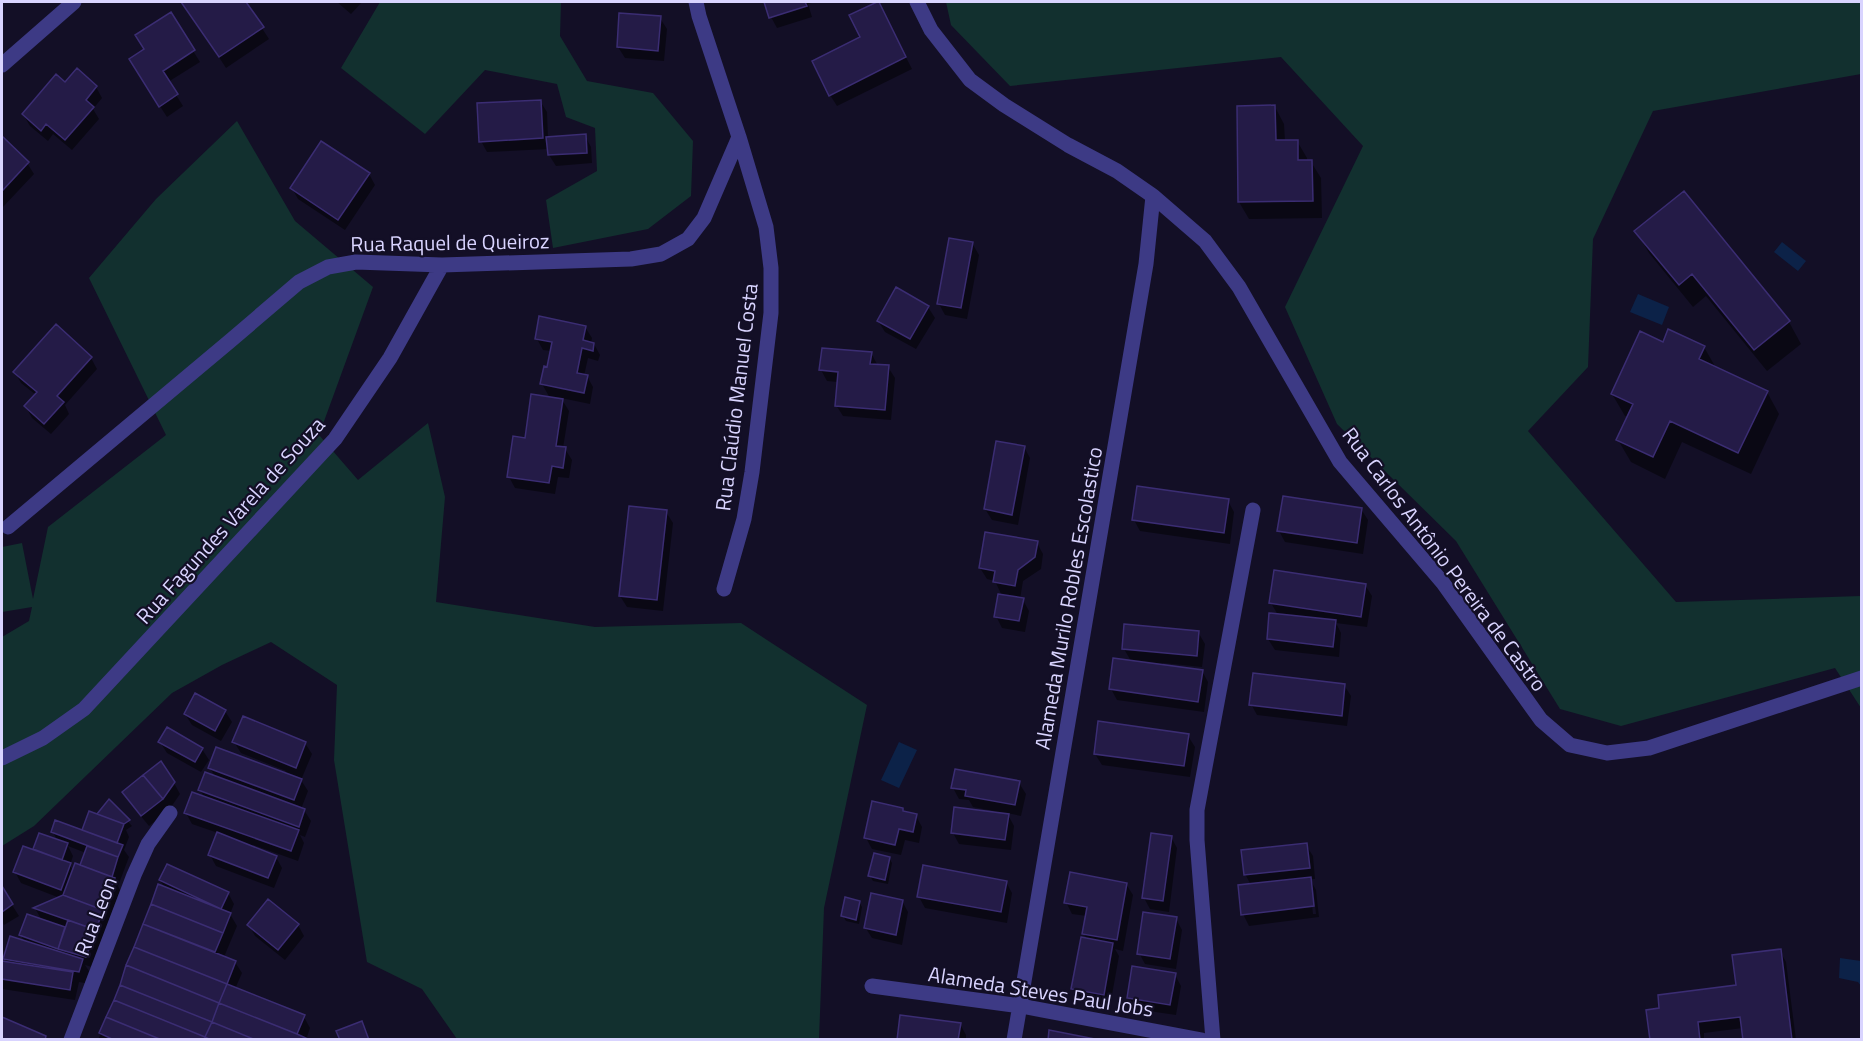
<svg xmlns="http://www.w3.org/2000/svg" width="1863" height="1041" viewBox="0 0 1863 1041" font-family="'Titillium Web',sans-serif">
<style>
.green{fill:#12302f}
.water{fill:#0c2248}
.shadow{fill:#0007;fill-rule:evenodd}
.building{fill:#241b47;stroke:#3b2d73;stroke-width:1.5}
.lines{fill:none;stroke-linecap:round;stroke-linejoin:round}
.minor{stroke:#3d3a85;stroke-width:15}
.labels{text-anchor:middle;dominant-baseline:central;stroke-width:4.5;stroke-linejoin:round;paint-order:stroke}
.street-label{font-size:21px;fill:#d9d4ff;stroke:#130f26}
</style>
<rect width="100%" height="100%" fill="#130f26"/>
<path class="green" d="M380 2H561L560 36 587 81 653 93 693 141 691 196 648 229 553 248 546 200 597 171 595 128 566 117 557 84 485 70 425 134 341 68Z
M946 2H1861V74L1653 111 1593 239 1588 367 1528 431 1676 602 1861 596V708L1835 668 1621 726 1560 709 1456 541 1337 424 1285 307 1363 146 1281 57 1010 86 951 25Z
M237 121 295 221 373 287 319 435 358 480 428 423 445 497 436 602 595 627 741 623 867 705 824 908 819 1039H457L422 989 367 962 334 760 337 685 271 642 222 665 172 693 34 826 2 846V637L29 621 32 607 2 612V547L22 543 33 599 48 527 166 435 89 278 156 199Z"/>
<path class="water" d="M1782 242 1806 261 1798 271 1774 252Z
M1638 294 1669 307 1662 325 1630 312Z
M899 742 917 750 899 788 881 780Z
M1840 958 1861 961V986L1858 982 1839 978Z"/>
<path class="shadow" d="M183 2H245L269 39 226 68Z
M337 2H362L351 14Z
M766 2H815L808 4 812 17 777 28 771 17Z
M170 14 200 62 168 82 183 106 167 117 137 71Z
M884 14 912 69 837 106 830 95 862 38Z
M660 18 667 29 664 61 625 58 618 47Z
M66 84 96 87 102 98 93 109 99 119 72 150 53 134 48 141 30 126 23 114Z
M540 101 547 112 548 138 585 136 591 147 592 163 556 166 549 155V149L487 152 481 141Z
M1275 107 1284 124 1285 141H1297L1307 158V162H1311L1321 178 1322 218 1249 219 1239 202Z
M2 138 27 163 34 174 2 208Z
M369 174 375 185 345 230 298 199 292 188Z
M1636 231 1789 322 1801 344 1767 371 1706 296 1693 307 1649 253Z
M972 243 979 255 967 319 945 315 939 304Z
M928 307 935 318 916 349 885 332 878 321Z
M56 327 91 358 97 369 65 405 69 414 51 434 32 418 26 407 36 395 21 383 15 372Z
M585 327 592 338 591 343 594 344 600 355 598 361 588 358 584 376H587L593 387 590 404 561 398 569 411 563 448 565 449 572 460 569 478 558 477 555 494 515 488 509 477 526 440 550 398 542 384 548 368 551 351 543 350 537 339Z
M1663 344 1704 347 1716 368 1767 392 1779 414 1751 474 1682 442 1665 479 1631 462 1618 440 1629 417 1625 416 1612 394Z
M871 353 877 364 888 367 895 378 891 420 843 416 836 405 838 382 827 381 821 370Z
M1024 447 1030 458 1018 525 992 520 985 509Z
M1228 501 1234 512 1230 544 1140 531 1134 520Z
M1361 509 1368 520 1363 554 1285 542 1279 531Z
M666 512 673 523 663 611 627 607 620 596Z
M1037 543 1043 554 1041 569 1023 581 1020 599 1023 600 1029 611 1025 632 1002 628 996 616 1002 596 995 581 987 579 980 568Z
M1365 585 1372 596 1367 627 1336 623 1341 633 1339 657 1275 650 1268 639 1278 615 1271 603Z
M1198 632 1205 644 1202 667 1163 663 1162 666 1202 671 1208 682 1204 712 1117 700 1111 689 1131 661 1124 649Z
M1344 685 1351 696 1347 726 1257 715 1251 704Z
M225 711 232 722 221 741 192 725 185 714Z
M1188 736 1195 747 1190 777 1102 765 1095 754Z
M160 742 202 749 209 760 201 772 167 753Z
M234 742 305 743 312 754 301 780 308 791 301 809 304 810 311 821 305 837 300 835 304 843 298 861 253 845 252 848 276 857 282 868 274 888 216 866 210 855 218 833 192 824 186 813 205 798 200 790 216 778 210 768 285 774 286 771 241 753Z
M174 783 180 794 169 810 149 826 130 803 124 792Z
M1019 783 1026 794 1021 816 1007 813 1014 826 1011 850 959 844 953 833 994 813V811L973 807 969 800 959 799 953 788Z
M109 801 132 826 126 830 129 837 124 850 129 857 118 886 120 890 92 967 85 965 89 971 85 983 79 982 75 1000 2 989V962L7 963 5 959 25 943 21 935 42 921 35 908 60 898 21 883 15 872 34 851 40 835 58 842 53 832H83L100 817ZM68 846 86 853 81 867 73 871 70 865 73 856Z
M902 809 904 813 916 816 922 827 919 843 905 840 901 855 872 849 866 838Z
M1171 837 1177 848 1169 912 1150 909 1144 898Z
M1306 845 1313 856 1315 879H1310L1316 890 1319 917 1249 926 1243 914 1251 885 1245 874ZM1310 888H1313L1316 914H1313Z
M889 858 892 863 888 884 873 881 870 876Z
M160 880 228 893 234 904 230 914 237 926 224 957 235 962 242 973 235 989 304 1017 310 1028 306 1040H98L115 1001 159 886 165 888Z
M1006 882 1012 893 1007 923 925 908 919 897Z
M1126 884 1133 895 1123 951 1115 949 1119 956 1110 1006 1079 1000 1072 989 1087 939 1084 934 1087 916 1072 914 1066 902Z
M2 889 19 916 4 925 2 921Z
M902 901 908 912 902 945 872 938 865 927Z
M859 902 862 907 859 924 846 921 843 916Z
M1176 919 1182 930 1176 969 1145 964 1139 953Z
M249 925H298L304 936 285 960 255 936Z
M1780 951 1786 962 1796 1040H1745L1743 1028 1704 1033V1040H1651L1661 1010 1738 986Z
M1175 975 1181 986 1176 1015 1135 1009 1129 997Z
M960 1024 966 1035V1040H898Z"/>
<path class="building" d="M181 2H246L264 27 219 57Z
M764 2H805L807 6 769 18Z
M877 2H879L906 57 829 96 812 61 860 37 849 15Z
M171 12 195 50 163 71 178 94 159 107 129 59 144 49 135 35Z
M619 13 661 16 658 51 617 47Z
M77 68 97 86 86 100 94 107 65 140 46 124 41 131 22 114 56 74 65 82Z
M541 100 543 138 479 142 477 103Z
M1275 105 1276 140H1298V160H1312L1313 201 1238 202 1237 106Z
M586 134 587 153 548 155 546 137Z
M2 136 29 162 2 191Z
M321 141 370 173 338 220 290 188Z
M1684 191 1790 321 1754 350 1692 274 1679 285 1634 231Z
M949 238 973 242 961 308 937 304Z
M896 287 929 306 910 339 877 321Z
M539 316 586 326 583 340 594 343 593 351 582 348 577 373 588 375 584 393 540 384 544 366 547 367 552 342 535 339Z
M56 324 92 357 57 396 64 402 44 424 24 406 37 392 13 372Z
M1668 329 1705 346 1699 359 1768 391 1738 453 1670 421 1653 457 1616 440 1633 404 1611 394 1640 331 1663 342Z
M822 348 872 352 870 364 889 365 885 410 835 406 838 372 819 370Z
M531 394 563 399 556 446 566 447 563 468 552 466 549 483 507 477 513 436 525 438Z
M996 441 1025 446 1012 515 984 509Z
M1137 486 1229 499 1224 533 1132 520Z
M1283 496 1362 508 1357 543 1277 531Z
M629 506 667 510 657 600 619 596Z
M985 532 1038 541 1035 557 1018 570 1015 586 993 582 995 571 979 568Z
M1274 570 1366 584 1361 617 1269 603Z
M998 594 1024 598 1019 621 994 617Z
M1269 613 1336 620 1333 647 1267 639Z
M1124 624 1199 631 1197 656 1122 649Z
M1113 658 1203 670 1198 702 1109 689Z
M1253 673 1345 684 1342 716 1249 705Z
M195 693 226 710 215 731 184 714Z
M243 716 306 742 296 768 232 742Z
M1098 721 1189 734 1184 766 1094 754Z
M167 727 203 748 195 762 158 742Z
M216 747 302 779 294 800 208 768Z
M161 761 175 782 163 799 143 775Z
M955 769 1020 781 1015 805 965 796 966 790 951 788Z
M205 772 305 809 299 827 198 790Z
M143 775 163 799 141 816 122 792Z
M192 792 299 830 291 851 184 813Z
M109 799 130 820 124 824 97 814Z
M872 801 903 808V811L917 814 913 832 899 829 895 845 864 838Z
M954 807 1009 814 1005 840 951 833Z
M89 811 124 824 117 843 82 830Z
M55 820 123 845 118 857 51 832Z
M217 832 277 856 268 878 208 855Z
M39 833 68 843 62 860 33 849Z
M1151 833 1172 836 1163 901 1142 898Z
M1307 843 1310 868 1244 875 1241 850Z
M23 846 71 863 61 890 13 872Z
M87 846 118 857 112 877 80 865Z
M874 853 890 857 885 880 868 876Z
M75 863 115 878 103 910 63 895Z
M167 864 229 892 221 909 159 880Z
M923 865 1007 881 1001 912 917 897Z
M1070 872 1127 883 1117 940 1082 934 1087 907 1064 903Z
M1311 877 1314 906 1241 915 1238 885Z
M158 884 231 913 223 933 151 904Z
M2 886 13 904 2 912Z
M871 893 903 900 896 935 864 928Z
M63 895 103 910 96 930 33 908Z
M845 897 860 901 856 920 841 916Z
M268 899 299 924 278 950 247 925Z
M151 904 223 933 215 952 143 924Z
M1143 912 1177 917 1170 959 1137 954Z
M27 914 65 927 58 949 19 935Z
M68 920 96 930 86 957 58 949Z
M143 924 236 961 227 984 134 947Z
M10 936 83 959 79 972 3 959Z
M1081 937 1113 943 1104 995 1071 989Z
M134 947 227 984 219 1003 126 965Z
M1781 949 1792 1040H1743L1740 1017 1698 1022 1700 1040H1650L1646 1010 1659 1008 1658 995 1736 985 1732 955Z
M2 961 73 972 70 990 2 979Z
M126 965 219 1003 212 1022 120 985Z
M1132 966 1176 973 1170 1005 1127 998Z
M227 984 305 1015 297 1034 219 1003Z
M120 985 212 1022 205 1037 114 1000Z
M114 1000 205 1037 204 1040H162L106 1017Z
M219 1003 297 1034 310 1040H256L212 1022Z
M900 1015 961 1023 958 1040H897Z
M2 1017 46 1036 45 1040H2Z
M106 1017 162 1040H114L99 1033Z
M362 1021 369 1040H340L336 1031Z
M212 1022 256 1040H211L205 1037Z
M1049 1030 1100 1040H1048Z"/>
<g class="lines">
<path class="minor" d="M696 2 699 16 739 137 766 227 771 268V313L752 472 744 519 724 589
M917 2 931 30 970 80 1004 105 1068 145 1117 171 1153 196 1205 241 1239 287 1340 462 1443 583 1541 720 1570 745 1607 753 1649 748 1862 678
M2 65 74 2
M8 527 230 341 299 282 328 267 356 262 442 265 631 259 661 254 688 239 704 218 739 137
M2 758 43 738 84 709 335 439 390 358 442 265
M872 986 1021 1006 1202 1040
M71 1040 134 875 148 844 170 813
M1014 1040 1146 264 1153 196
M1213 1040 1197 840V810L1253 510"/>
</g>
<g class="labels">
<g class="street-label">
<text transform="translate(450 242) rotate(-1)">Rua Raquel de Queiroz</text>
<text transform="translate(736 397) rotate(-83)">Rua Claúdio Manuel Costa</text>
<text transform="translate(230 520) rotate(-48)">Rua Fagundes Varela de Souza</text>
<text transform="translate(1445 559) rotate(53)">Rua Carlos Antônio Pereira de Castro</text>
<text transform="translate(1068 598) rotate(-80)">Alameda Murilo Robles Escolastico</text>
<text transform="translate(95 916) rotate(-69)">Rua Leon</text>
<text transform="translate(1041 991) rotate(9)">Alameda Steves Paul Jobs</text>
</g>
</g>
<rect width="1863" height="1041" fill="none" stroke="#d9d4ff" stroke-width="6"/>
</svg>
